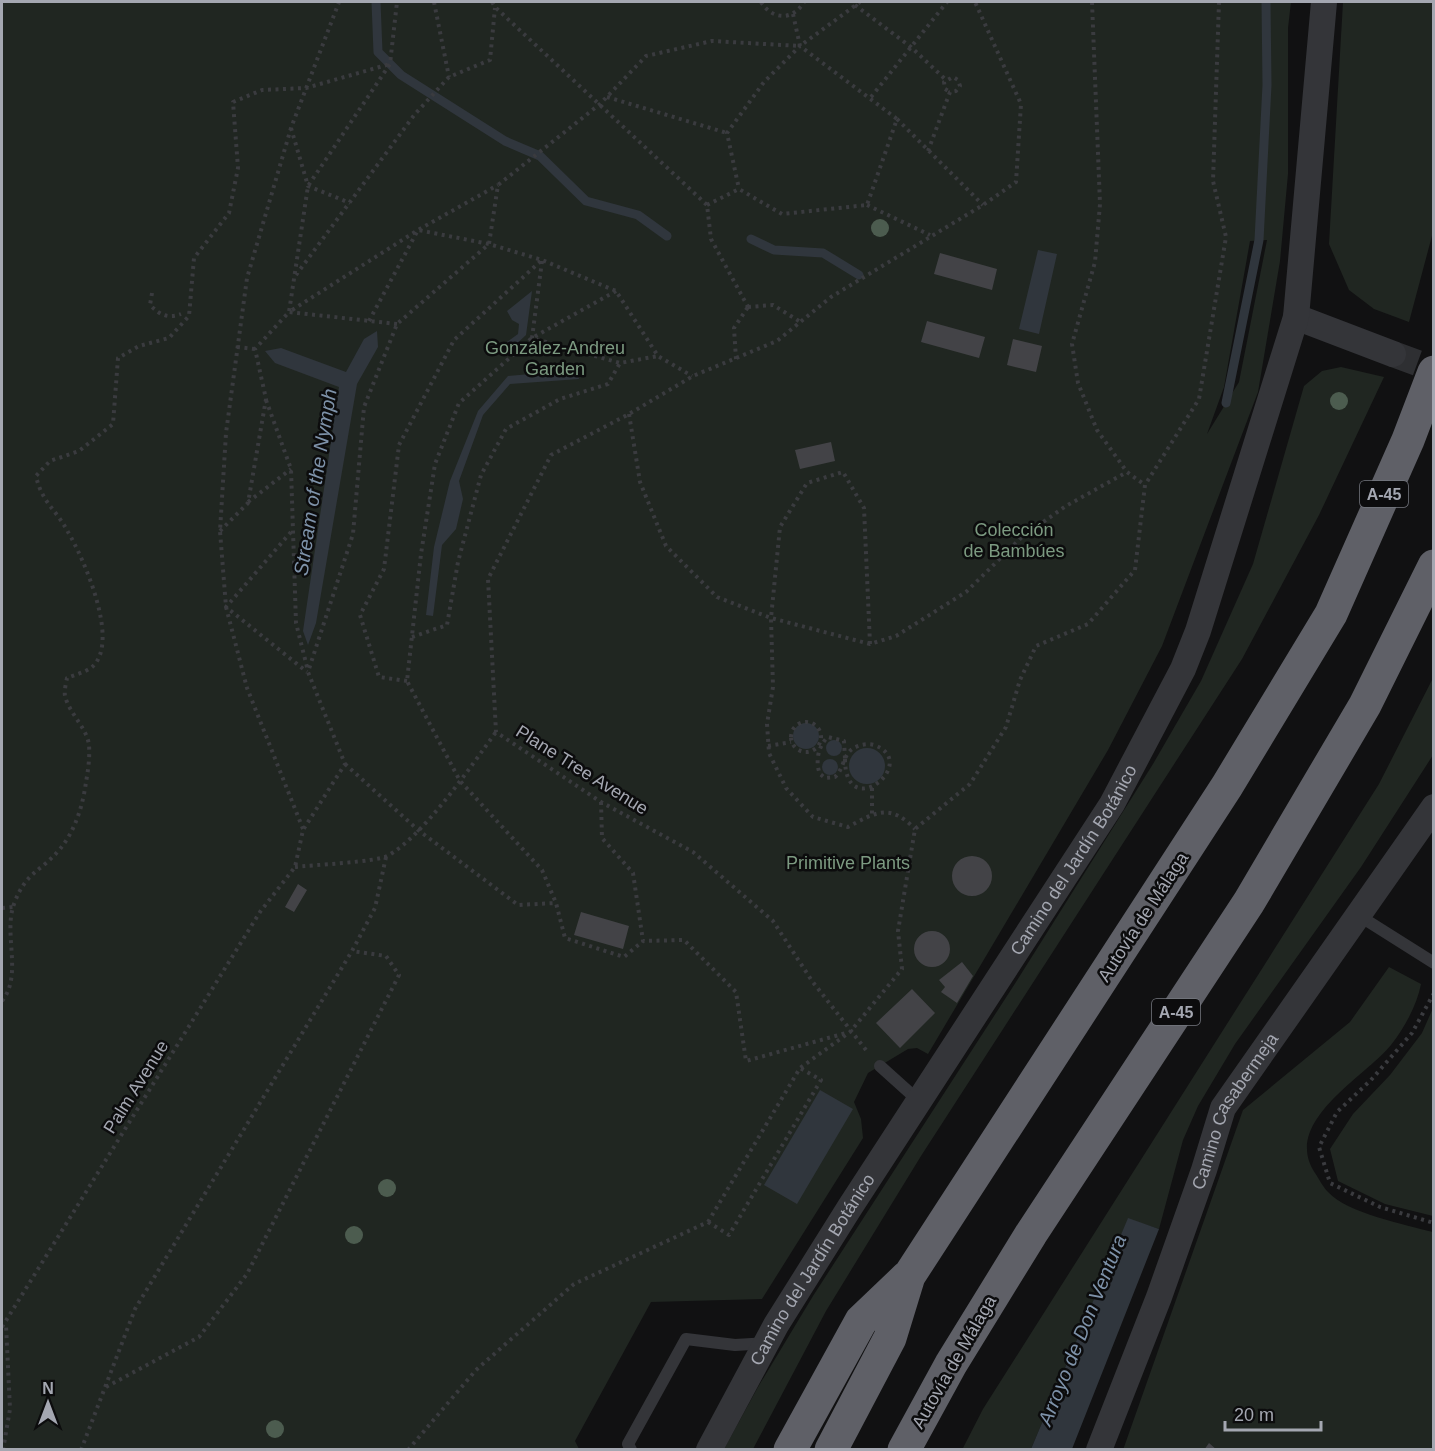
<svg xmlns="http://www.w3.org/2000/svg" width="1435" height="1451" viewBox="0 0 1435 1451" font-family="Arial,sans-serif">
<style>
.green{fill:#202621;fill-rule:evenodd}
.water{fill:#30363d}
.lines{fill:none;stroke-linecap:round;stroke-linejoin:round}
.stream{stroke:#30363d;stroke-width:9}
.building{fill:#434347}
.street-tunnel{stroke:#2e2f32;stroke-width:26;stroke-dasharray:26 13;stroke-linecap:butt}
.path{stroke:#3a3b3f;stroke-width:4;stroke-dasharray:3 4.5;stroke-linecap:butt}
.lane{stroke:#343539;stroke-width:12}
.street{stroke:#343539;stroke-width:26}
.highway{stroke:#5f6067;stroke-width:33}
.tree{fill:#4c5c4f}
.labels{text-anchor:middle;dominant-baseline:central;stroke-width:5;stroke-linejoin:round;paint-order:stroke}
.shield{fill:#0c0c0d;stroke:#767880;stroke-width:1.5}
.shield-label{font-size:16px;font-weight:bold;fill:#a4a7b1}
.park-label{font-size:18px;fill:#7c9a81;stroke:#0c0c0d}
.street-label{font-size:18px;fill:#a4a7b1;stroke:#0c0c0d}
.water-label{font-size:20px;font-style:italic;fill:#7e92a9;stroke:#0c0c0d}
</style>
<rect width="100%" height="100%" fill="#111112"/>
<path class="green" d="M2 2H1291L1288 28V174L1280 261 1258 392 1162 646 1108 750 928 1054 917 1048 908 1049 868 1073 854 1102 861 1119 863 1138 762 1299 651 1302 575 1441 579 1449 2 1450ZM1267 240 1239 382 1207 434 1224 387 1250 241Z
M1343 2H1433V232L1409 322 1374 309 1349 290 1329 244Z
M1341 367 1384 377 1319 515 1242 659 921 1156 826 1311 753 1449H724L758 1387 813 1296 1016 982 1153 764 1201 681 1253 564 1304 386 1322 371Z
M1433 678V755L1361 867 1235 1044 1198 1106 1183 1140 1159 1229 1128 1219 1031 1449 962 1450 983 1409 1379 784Z
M1389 967 1421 984C1417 1005 1405 1027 1391 1045 1364 1078 1281 1122 1315 1173 1319 1179 1323 1187 1328 1192 1347 1213 1406 1225 1433 1232V1449L1123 1450 1243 1110 1350 1022Z
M1433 1008V1216L1385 1204 1338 1181 1330 1149 1353 1114 1390 1075 1422 1033Z"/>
<path class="water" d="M1038 250 1057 254 1039 334 1019 329Z
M532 291 526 335 510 350 507 342 518 334 519 324 512 320 507 311Z
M377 331 378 347 357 384 316 623 308 645 303 631 339 387 275 363 265 351 281 348 346 372 364 339Z
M576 370 579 379 510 384 483 415 459 481 463 499 456 529 442 545 433 616 426 615 434 547 450 481 478 411 508 376Z
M793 736a13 13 0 1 1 26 0a13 13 0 1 1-26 0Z
M826 748a8 8 0 1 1 16 0a8 8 0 1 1-16 0Z
M849 766a18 18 0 1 1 36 0a18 18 0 1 1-36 0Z
M822 767a8 8 0 1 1 16 0a8 8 0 1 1-16 0Z
M820 1090 853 1109 797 1204 764 1185Z
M1128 1218 1159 1229 1072 1449H1031Z"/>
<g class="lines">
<path class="stream" d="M376 2 378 52 401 75 505 141 540 156 586 201 638 215 667 236
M751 239 774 250 823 253 859 275
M1226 403 1259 240 1267 85 1266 2"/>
</g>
<path class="building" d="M940 253 997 269 992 290 934 274Z
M927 321 985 337 979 358 921 342Z
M1013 339 1042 346 1036 372 1007 365Z
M831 442 835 461 800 469 795 450Z
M952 876a20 20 0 1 1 40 0a20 20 0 1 1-40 0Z
M298 884 307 890 294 912 285 907Z
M581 912 629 926 623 949 574 935Z
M914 949a18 18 0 1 1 36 0a18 18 0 1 1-36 0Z
M962 962 973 976 957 1003 941 992 945 987 939 980Z
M912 989 935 1013 900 1048 876 1023Z
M1209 1443 1217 1450H1204Z"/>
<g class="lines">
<path class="street-tunnel" d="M1393 354 1434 369"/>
<path class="path" d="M434 2 449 77
M492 2 495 7 707 205 711 239 748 307
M761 2C772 20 793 21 804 2
M1092 2 1100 204 1095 262 1072 344 1078 383 1097 430 1127 472 1145 485
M855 5 911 47 946 80
M793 14 800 46 860 2
M607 97 727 133
M871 97 947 2
M897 119 983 205
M291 128 308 186 350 203
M928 151 950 92 956 91 960 86 958 80 953 77 944 82 945 89 950 92
M707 205 739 189 782 214 867 205 897 119 800 46 764 82 727 133 739 189
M867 205 930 235
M542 261 532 338 620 363 658 356
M296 275 415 114 449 77 490 60 495 8
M616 291 532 338 459 403 435 464 421 554 407 681 460 781 542 870 556 903 565 938 624 957 643 941
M152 293 150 305C160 315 168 319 181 314
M748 307 773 305 799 321
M369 321 418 230 489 244 542 260 616 291 658 356 692 376
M397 324 289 312 418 230 498 185
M237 347 255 349
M736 359 734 328 748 307
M266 400 291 469 296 623 308 671
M629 414 640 482 666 546 717 597 771 618 870 644 896 636 966 592 1023 536 1066 506 1127 472
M248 502 291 469
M220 531 248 503 266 399 255 349 289 312 308 186 390 64 397 2
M291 532 226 607 307 672
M412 637 447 625 458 562 481 475 506 429 560 399 608 384 620 363
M870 644 864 508 843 472 807 483 780 527 771 618 773 687 767 724 769 753 786 788 813 817 848 827C876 812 890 803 915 829
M407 681 379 677 360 615 384 569 399 445 454 340 542 260
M791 737a15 15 0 1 1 30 0a15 15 0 1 1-30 0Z
M768 746 791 742
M845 759C845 825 922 762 874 745 867 743 857 745 851 750 843 757 843 770 835 777L825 778 820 774C815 762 818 746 828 737L844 741 845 759
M345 764 418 830 518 905 556 903
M872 788V814
M601 802 602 838 633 873 643 941 684 940 736 992 746 1061 846 1033
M303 829 247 688 226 607 220 531 226 433 247 278 291 128 339 2
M295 867C312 865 376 862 387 856 423 837 471 766 496 732
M2 908 13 907
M1434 993 1412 1033 1371 1080 1337 1112 1319 1147 1330 1183 1380 1207 1434 1223
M2 1001C23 975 3 934 14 904 26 871 41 872 60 849 75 831 83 805 86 782 88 771 90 757 89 745 87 728 69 713 65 696 64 691 66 683 67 678 74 675 86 672 92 667 121 642 83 557 68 532 56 509 42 503 36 476L50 461 79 451 113 424 118 358 139 346 169 338 189 316 194 258 229 213 238 168 233 102 262 90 306 88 390 64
M866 1050 812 981 773 921 693 852 601 802 496 732 488 579 551 455 629 414 693 376 777 341 831 297 983 205 1016 182 1021 104 975 2
M708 1222 800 1068 850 1032 902 969 898 931 915 829 970 784 1006 727 1020 680 1036 646 1088 624 1135 570 1145 485 1199 399 1226 237 1213 181 1219 2
M708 1222 729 1235 821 1080 800 1068
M2 1327 260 912 295 867 303 830 345 764 308 672 353 534 364 407 397 324 489 244 498 185 600 104 646 56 712 41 800 46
M106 1387 199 1337 247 1274 399 975 386 956 352 951
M3 1450 10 1409 6 1325
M81 1450 135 1309 352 951 375 908 386 857
M408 1450 476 1370 574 1284 708 1222"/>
<path class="lane" d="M1358 915 1434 963
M880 1066 920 1102
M631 1450 628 1444 686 1339 735 1345 767 1343"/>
<g class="street">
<path d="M1296 317 1393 354"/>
<path id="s1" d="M709 1450 776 1325 850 1207 1112 804 1183 669 1198 631 1296 317 1324 2"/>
<path id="s2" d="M1099 1450 1159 1297 1204 1170 1223 1108 1434 807"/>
</g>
<path class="highway" d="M790 1450 861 1321 907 1277
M831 1450 890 1338 909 1276 1227 786 1331 614 1408 440 1434 372
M904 1450 951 1364 1031 1234 1249 902 1365 705 1434 566"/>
</g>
<g class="tree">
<circle cx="880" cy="228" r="9"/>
<circle cx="1339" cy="401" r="9"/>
<circle cx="387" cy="1188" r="9"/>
<circle cx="354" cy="1235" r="9"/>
<circle cx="275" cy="1429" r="9"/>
</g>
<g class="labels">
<g class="shield">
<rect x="1360" y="481" width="48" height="26" rx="4.5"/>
<rect x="1152" y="999" width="48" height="26" rx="4.5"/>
</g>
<g class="shield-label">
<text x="1384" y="494">A-45</text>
<text x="1176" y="1012">A-45</text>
</g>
<g class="park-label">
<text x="555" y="348">González-Andreu<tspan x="555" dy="21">Garden</tspan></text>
<text x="1014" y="530">Colección<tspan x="1014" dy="21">de Bambúes</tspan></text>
<text x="848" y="863">Primitive Plants</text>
</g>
<g class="street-label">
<text transform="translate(582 770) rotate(32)">Plane Tree Avenue</text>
<text stroke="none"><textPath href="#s1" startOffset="694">Camino del Jardín Botánico</textPath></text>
<text transform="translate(1143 917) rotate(-57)">Autovía de Málaga</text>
<text transform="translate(136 1087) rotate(-58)">Palm Avenue</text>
<text stroke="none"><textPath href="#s2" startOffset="366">Camino Casabermeja</textPath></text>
<text stroke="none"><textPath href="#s1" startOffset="208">Camino del Jardín Botánico</textPath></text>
<text transform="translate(954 1362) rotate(-60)">Autovía de Málaga</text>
</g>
<g class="water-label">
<text transform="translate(315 482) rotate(-81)">Stream of the Nymph</text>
<text transform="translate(1082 1330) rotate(-68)">Arroyo de Don Ventura</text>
</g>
</g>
<rect width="1435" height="1451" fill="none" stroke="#a4a7b1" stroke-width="6"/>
<g transform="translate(48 1403)" stroke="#0c0c0d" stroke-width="4.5" paint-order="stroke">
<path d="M0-4.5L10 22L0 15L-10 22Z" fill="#a4a7b1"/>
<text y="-9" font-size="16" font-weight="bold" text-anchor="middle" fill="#a4a7b1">N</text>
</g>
<path d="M1225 1421v9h96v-9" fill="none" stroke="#a4a7b1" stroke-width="3"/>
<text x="1234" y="1421" font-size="18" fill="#a4a7b1" stroke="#0c0c0d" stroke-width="4.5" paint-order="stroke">20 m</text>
</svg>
